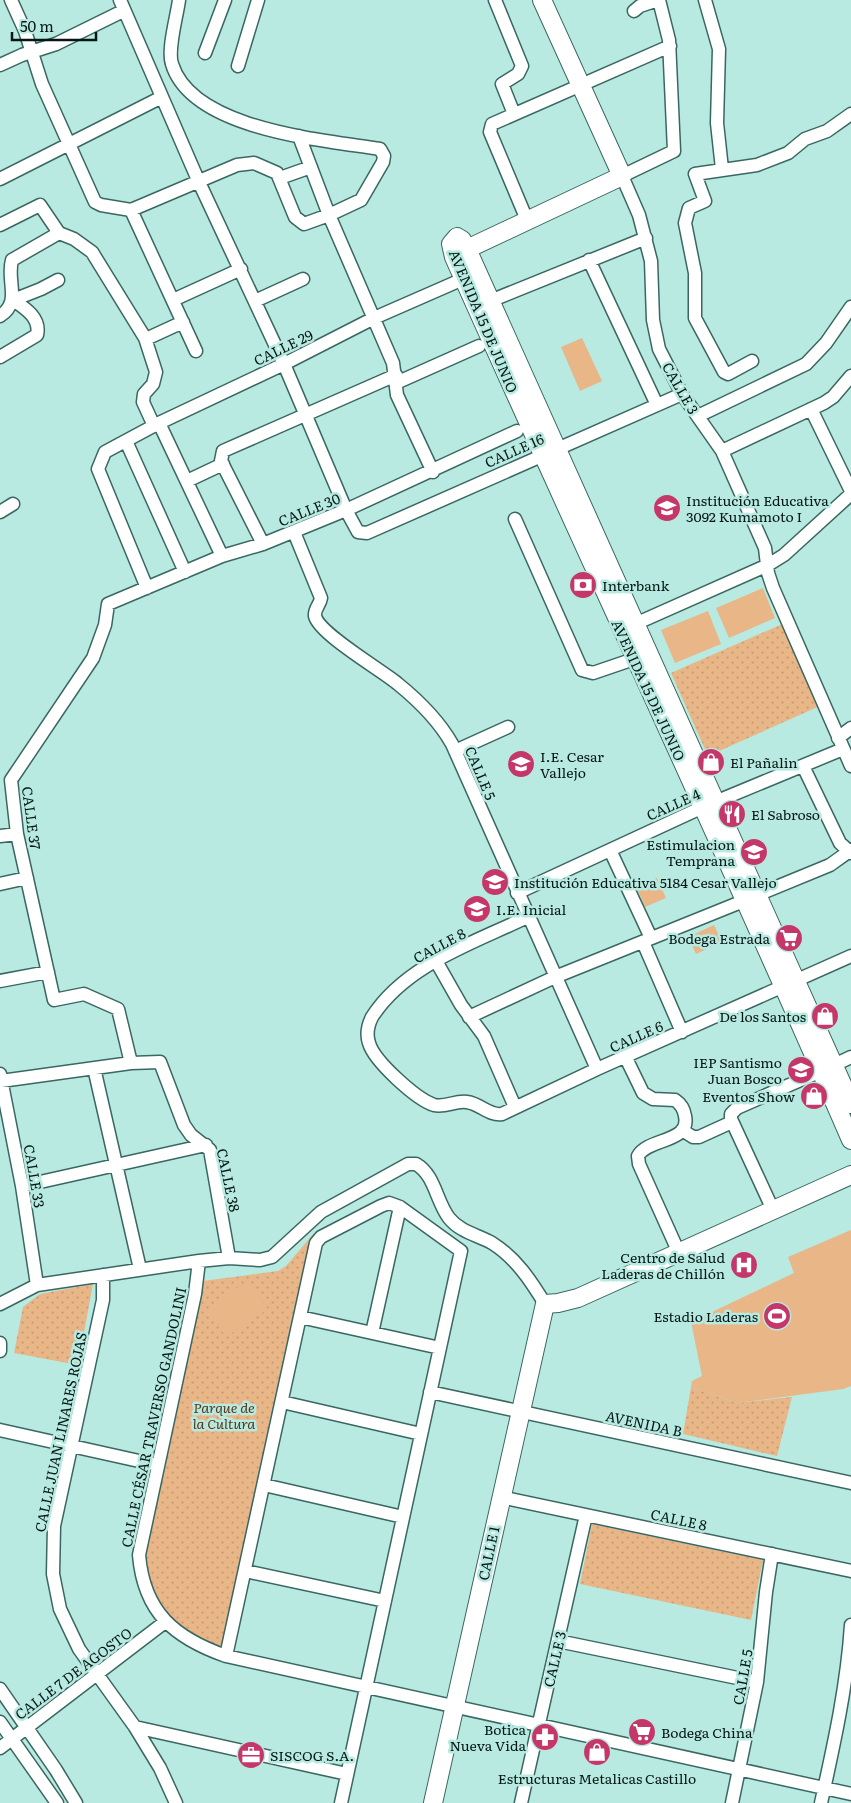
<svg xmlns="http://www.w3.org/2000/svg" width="851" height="1803" viewBox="0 0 851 1803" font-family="Literata,serif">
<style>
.park{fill:url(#park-dots)}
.garden{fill:#e8b687}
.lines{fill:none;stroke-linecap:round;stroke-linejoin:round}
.street-casing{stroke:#3a6761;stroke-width:15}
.secondary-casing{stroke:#3a6761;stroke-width:20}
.street{stroke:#fff;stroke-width:12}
.secondary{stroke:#fff;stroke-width:18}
.labels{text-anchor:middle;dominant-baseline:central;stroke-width:5;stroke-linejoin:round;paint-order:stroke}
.street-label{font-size:14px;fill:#041714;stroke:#b8eae1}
.poi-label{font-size:14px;fill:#041714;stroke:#b8eae1;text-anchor:start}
.park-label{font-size:14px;font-style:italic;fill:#57381a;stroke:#b8eae1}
</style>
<defs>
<pattern id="park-dots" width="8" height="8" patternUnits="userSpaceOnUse" patternTransform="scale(1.25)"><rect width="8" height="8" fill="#e8b687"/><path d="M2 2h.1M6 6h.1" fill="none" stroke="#c59c74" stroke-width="1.8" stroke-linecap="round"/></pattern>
</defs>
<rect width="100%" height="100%" fill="#b8eae1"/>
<path class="park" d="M787 622 822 705 708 756 671 673Z
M314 1233 224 1641 219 1646H215C202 1640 188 1634 177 1626 154 1611 147 1573 144 1548L203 1281 278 1271 286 1266Z
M93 1284 78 1365 14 1353 23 1307 40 1294Z
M691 1387 737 1403 792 1397 777 1456 683 1434Z
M592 1524 763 1560 751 1620 580 1584Z"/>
<path class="garden" d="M582 338 602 381 580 391 561 347Z
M763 588 775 618 729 638 716 608Z
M708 611 721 644 675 663 661 630Z
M657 878 666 898 645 907 636 886Z
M714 925 722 942 696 954 688 937Z
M851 1230V1386L843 1389 737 1403 691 1387 692 1381 702 1376 691 1322 794 1273 788 1257Z
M248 1280 268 1309 226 1337 207 1309Z"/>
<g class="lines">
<g class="street-casing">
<path id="street" d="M11 0 25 31 42 84 95 202 101 205 131 210 237 165 254 163 277 173 295 217 304 224 329 215 361 200 383 162 384 156 380 149C324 140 192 130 172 64 167 50 177 16 179 0
M120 0 198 180 284 364 346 510 358 532 367 533 682 394
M495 0 522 66 518 74 502 84 514 114
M659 0 669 40 674 151 622 176 639 215 651 261 653 320 659 349 682 394 722 451 765 548 768 573 773 588 851 766
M705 0 719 49 717 123 722 169
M634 11 640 6 658 0
M205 53 225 0
M0 65 22 55 56 44 123 11
M238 66 258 0
M299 136 329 215 393 363 397 395 433 472
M280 178 311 167
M0 179 162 97
M131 210 196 351
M527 220 490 132 492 124 670 46
M0 225 40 205 59 233 74 239 92 252 145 338 156 372 153 384 144 394 143 402 154 426
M589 260 657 405
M13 300 41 289 58 280
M173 300 241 269
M255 301 303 279
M490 301 646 238
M0 316C22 302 6 281 12 260L59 233
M146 339 183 322
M0 357 37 335C41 318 25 308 13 300
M752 361 728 374 724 372 695 318V273L685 223 689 208 705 201 695 174 757 165 788 153 805 139 827 131 851 114
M396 383 479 346
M811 409 851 491
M698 416 806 364 826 343 851 307
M159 423 222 556
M126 441 185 572
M722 451 824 403 833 397 851 376
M187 481 223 464
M0 512 13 504
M515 519 582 670 593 673 634 659
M294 532 321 598C320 605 314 609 315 616 319 634 383 671 398 684 419 701 439 721 452 744L597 1069
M263 544 221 461 223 451 396 375
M147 588 98 469 105 452 159 423 284 364 374 318 470 276
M635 624 768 565 784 555 851 494
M838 738 851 728
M455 751 508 727
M803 766 840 843 851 853
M0 836 17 834
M610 850 651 938
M0 884 27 878
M517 893 703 807 843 749
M757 895 830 865 851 850
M527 917C474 943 406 964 372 1017 368 1025 366 1034 369 1043 374 1061 416 1099 434 1105 445 1108 456 1100 467 1102 481 1104 489 1116 502 1114L597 1069 851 956
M643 942 682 1032
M436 961 461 1005 484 1036 515 1107
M0 981 48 972
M469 1017 555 977 746 900
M626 1058 643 1093 653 1099 675 1100C681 1104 684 1109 685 1116 691 1143 647 1138 638 1156L639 1164 679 1253
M131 1063 118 1009 84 994 54 1000 17 834 11 780 93 658 105 625 108 604 222 556 263 544 346 510 517 431
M834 1065 851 1057
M94 1068 140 1269
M0 1074 22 1186 37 1285
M1 1081 131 1063 160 1062 184 1125 191 1135 210 1150 229 1258
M682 1130 693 1137H699L732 1122
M22 1186 206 1145
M773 1210 731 1119V1114L737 1108 821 1071
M199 1261 195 1294 139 1555C144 1613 175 1638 226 1656L851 1794
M103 1275V1300L54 1526 53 1574 60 1609 79 1649 135 1727 160 1768 176 1803
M0 1304 37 1285 199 1261 229 1258 260 1260 272 1257 321 1212 408 1164H416C435 1175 436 1201 449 1218 460 1232 478 1235 492 1243 516 1258 531 1281 545 1304
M300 1317 440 1348
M372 1333 400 1207
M0 1343V1351
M430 1392 851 1483
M282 1402 421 1434
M0 1430 157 1465
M264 1485 403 1517
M500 1497 851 1571
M245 1571 385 1601
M558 1641 757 1682
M226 1656 316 1243 321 1237 381 1206 389 1203 400 1207 461 1251 341 1803
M0 1689 56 1770 76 1803
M0 1722 57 1803
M135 1727 347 1774
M0 1748 165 1622
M521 1803 586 1515
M732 1803 757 1682 766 1592 772 1554
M821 1803C834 1744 847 1686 851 1625"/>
</g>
<g class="secondary-casing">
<path id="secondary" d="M467 249 622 176 542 0
M851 1104 467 249 462 240 457 237 451 244 454 257C585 551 723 844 851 1140
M433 1803 545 1304 558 1303 578 1298 851 1175"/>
</g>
<use href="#street" class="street"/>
<use href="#secondary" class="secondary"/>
</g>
<defs>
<g id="school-disc" transform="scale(1.4375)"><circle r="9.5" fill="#c43768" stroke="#b8eae1"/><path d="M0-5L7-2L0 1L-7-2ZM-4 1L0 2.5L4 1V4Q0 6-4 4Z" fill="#fff"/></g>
<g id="bank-disc" transform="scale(1.4375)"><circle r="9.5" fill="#c43768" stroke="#b8eae1"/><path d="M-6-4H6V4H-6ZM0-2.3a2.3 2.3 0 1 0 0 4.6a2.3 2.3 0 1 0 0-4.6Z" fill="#fff"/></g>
<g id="shop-disc" transform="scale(1.4375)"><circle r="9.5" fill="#c43768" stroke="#b8eae1"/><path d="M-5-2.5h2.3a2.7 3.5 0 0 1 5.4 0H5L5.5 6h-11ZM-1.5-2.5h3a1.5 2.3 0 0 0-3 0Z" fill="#fff"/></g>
<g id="restaurant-disc" transform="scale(1.4375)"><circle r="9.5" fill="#c43768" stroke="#b8eae1"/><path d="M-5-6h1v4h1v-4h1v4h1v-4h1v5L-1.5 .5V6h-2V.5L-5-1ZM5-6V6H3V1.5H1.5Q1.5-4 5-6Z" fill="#fff"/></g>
<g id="supermarket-disc" transform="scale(1.4375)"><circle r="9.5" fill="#c43768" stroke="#b8eae1"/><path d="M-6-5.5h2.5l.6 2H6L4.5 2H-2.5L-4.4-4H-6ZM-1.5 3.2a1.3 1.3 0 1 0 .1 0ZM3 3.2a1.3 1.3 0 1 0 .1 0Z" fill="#fff"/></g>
<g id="hospital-disc" transform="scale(1.4375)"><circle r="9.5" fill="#c43768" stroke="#b8eae1"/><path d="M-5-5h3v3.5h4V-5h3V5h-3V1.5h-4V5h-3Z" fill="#fff"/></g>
<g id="stadium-disc" transform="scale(1.4375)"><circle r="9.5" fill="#c43768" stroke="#b8eae1"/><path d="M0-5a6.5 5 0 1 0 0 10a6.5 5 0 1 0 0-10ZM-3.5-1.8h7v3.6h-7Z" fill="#fff"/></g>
<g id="pharmacy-disc" transform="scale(1.4375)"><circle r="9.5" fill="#c43768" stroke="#b8eae1"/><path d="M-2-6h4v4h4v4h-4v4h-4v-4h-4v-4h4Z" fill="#fff"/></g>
<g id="office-disc" transform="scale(1.4375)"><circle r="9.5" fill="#c43768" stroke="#b8eae1"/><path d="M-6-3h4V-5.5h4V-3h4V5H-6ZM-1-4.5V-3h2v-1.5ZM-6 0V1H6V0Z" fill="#fff"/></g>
</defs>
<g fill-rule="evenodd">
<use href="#school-disc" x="667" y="508"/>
<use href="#bank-disc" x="583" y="585"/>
<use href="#shop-disc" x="711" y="762"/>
<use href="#school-disc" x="521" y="764"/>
<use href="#restaurant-disc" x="732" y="814"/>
<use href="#school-disc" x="754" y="852"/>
<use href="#school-disc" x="495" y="882"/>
<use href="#school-disc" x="477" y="909"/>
<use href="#supermarket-disc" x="789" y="938"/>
<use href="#shop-disc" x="825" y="1016"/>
<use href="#school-disc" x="801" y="1070"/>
<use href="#shop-disc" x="814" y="1096"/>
<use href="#hospital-disc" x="744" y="1265"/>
<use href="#stadium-disc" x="777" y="1316"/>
<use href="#supermarket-disc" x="642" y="1732"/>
<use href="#pharmacy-disc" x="545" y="1737"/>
<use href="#shop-disc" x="597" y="1752"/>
<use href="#office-disc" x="251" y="1755"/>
</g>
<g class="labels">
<g class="street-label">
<text transform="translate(484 321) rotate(67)">AVENIDA 15 DE JUNIO</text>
<text transform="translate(283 347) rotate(-26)">CALLE 29</text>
<text transform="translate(681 388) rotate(60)">CALLE 3</text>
<text transform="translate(514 450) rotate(-24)">CALLE 16</text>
<text transform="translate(309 509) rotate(-22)">CALLE 30</text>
<text transform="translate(649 690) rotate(65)">AVENIDA 15 DE JUNIO</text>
<text transform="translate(481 773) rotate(67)">CALLE 5</text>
<text transform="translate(673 804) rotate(-24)">CALLE 4</text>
<text transform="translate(32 818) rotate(82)">CALLE 37</text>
<text transform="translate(439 945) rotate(-28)">CALLE 8</text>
<text transform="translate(636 1036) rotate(-24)">CALLE 6</text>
<text transform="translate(35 1176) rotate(80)">CALLE 33</text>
<text transform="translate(229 1180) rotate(78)">CALLE 38</text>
<text transform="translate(153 1417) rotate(-78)">CALLE CÉSAR TRAVERSO GANDOLINI</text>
<text transform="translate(644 1423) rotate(12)">AVENIDA B</text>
<text transform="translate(60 1432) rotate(-78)">CALLE JUAN LINARES ROJAS</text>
<text transform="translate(679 1519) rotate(12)">CALLE 8</text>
<text transform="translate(488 1553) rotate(-78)">CALLE 1</text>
<text transform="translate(554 1659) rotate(-77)">CALLE 3</text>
<text transform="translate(73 1673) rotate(-37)">CALLE 7 DE AGOSTO</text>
<text transform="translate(742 1677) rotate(-80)">CALLE 5</text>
</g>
<g class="poi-label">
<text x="686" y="500">Institución Educativa<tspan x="686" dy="16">3092 Kumamoto I</tspan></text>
<text x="602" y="585">Interbank</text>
<text x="540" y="756">I.E. Cesar<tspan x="540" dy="16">Vallejo</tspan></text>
<text x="730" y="762">El Pañalin</text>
<text x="751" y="814">El Sabroso</text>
<text x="735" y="844" text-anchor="end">Estimulacion<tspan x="735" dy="16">Temprana</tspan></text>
<text x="514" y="882">Institución Educativa 5184 Cesar Vallejo</text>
<text x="496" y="909">I.E. Inicial</text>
<text x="770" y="938" text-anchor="end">Bodega Estrada</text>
<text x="806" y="1016" text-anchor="end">De los Santos</text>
<text x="782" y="1062" text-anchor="end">IEP Santismo<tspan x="782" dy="16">Juan Bosco</tspan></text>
<text x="795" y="1096" text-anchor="end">Eventos Show</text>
<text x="725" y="1257" text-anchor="end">Centro de Salud<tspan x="725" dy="16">Laderas de Chillón</tspan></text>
<text x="758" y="1316" text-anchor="end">Estadio Laderas</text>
<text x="526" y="1729" text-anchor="end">Botica<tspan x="526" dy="16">Nueva Vida</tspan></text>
<text x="661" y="1732">Bodega China</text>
<text x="270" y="1755">SISCOG S.A.</text>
<text x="597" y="1778" text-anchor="middle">Estructuras Metalicas Castillo</text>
</g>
<g class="park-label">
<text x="224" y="1407">Parque de<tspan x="224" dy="16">la Cultura</tspan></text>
</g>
</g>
<path d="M12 32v8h84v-8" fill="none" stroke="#041714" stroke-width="2.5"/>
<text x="20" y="32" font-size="15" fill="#041714" stroke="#b8eae1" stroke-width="4" paint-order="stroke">50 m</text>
</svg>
